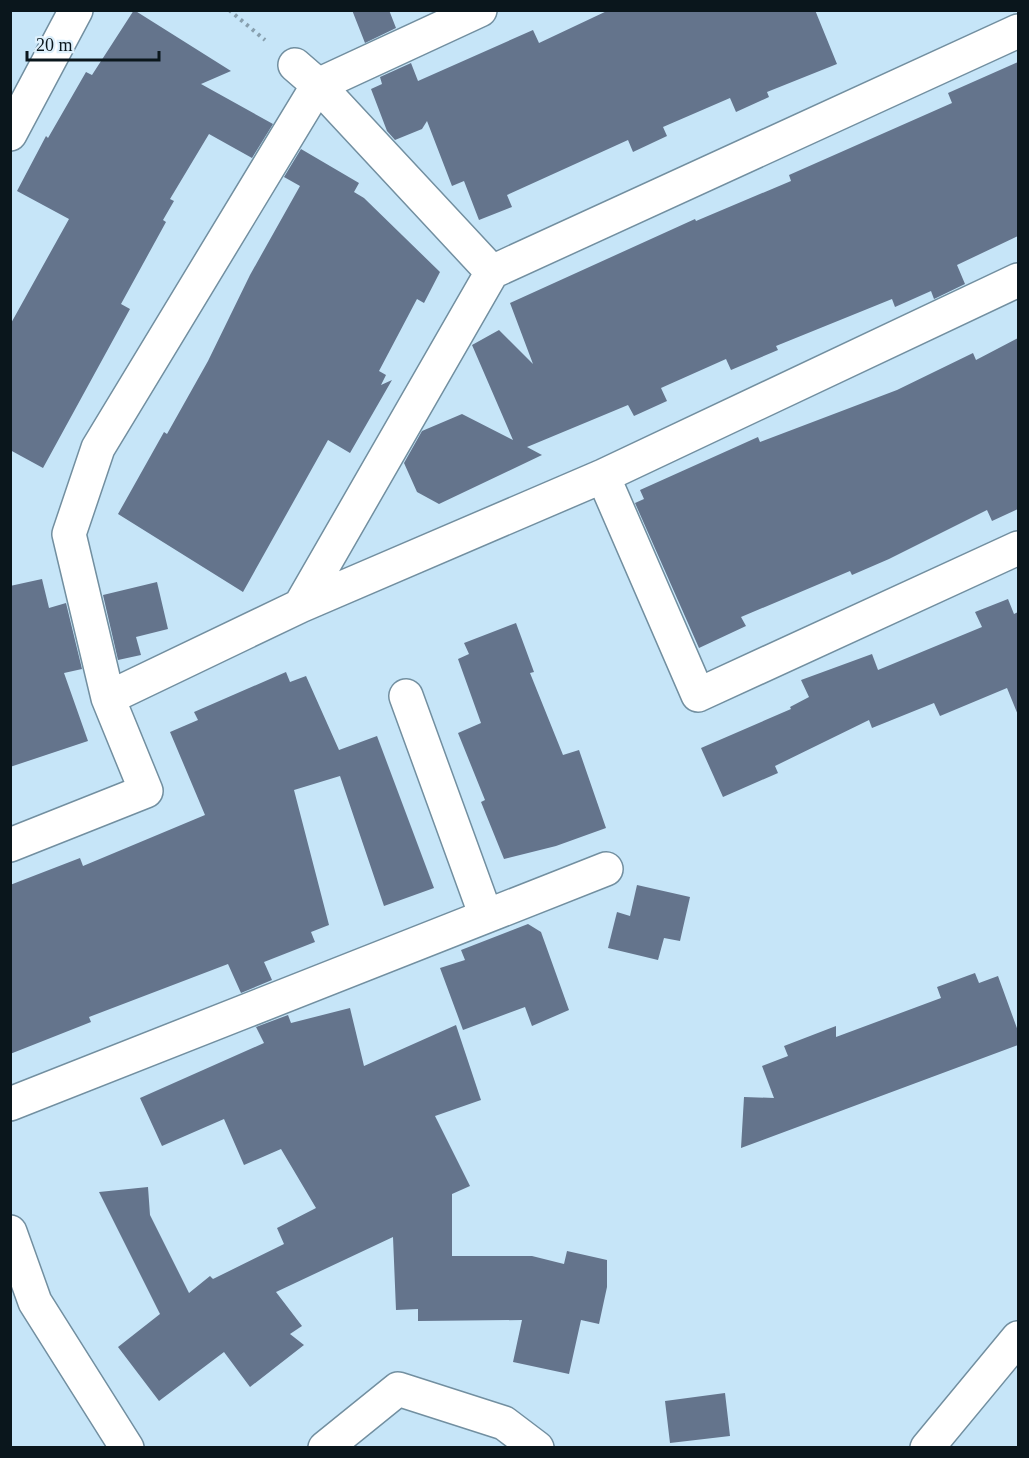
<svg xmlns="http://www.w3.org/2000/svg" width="1029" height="1458" viewBox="0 0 1029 1458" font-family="Georgia,serif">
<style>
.building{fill:#64748c}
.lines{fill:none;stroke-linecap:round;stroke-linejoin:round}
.minor-casing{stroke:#728fa0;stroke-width:36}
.path{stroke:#879fae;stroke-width:4;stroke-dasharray:3 4.5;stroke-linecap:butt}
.minor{stroke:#fff;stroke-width:33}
</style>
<rect width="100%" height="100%" fill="#c6e5f8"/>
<path class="building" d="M134 10 231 71 201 84 273 124 252 158 209 134 170 199 174 201 163 220 166 222 121 304 130 309 43 468 10 450V325L69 219 17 191 46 136 48 138 86 72 92 75Z
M352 10H389L396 28 365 43Z
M609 10H815L837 64 767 92 769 97 736 112 730 98 663 127 667 136 633 152 628 140 507 195 512 207 479 220 464 181 452 186 427 121 422 129 395 140 387 131 371 89 382 84 380 77 411 63 418 81 533 30 539 43Z
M1018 62V236L957 265 965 284 934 299 931 291 895 307 892 299 776 346 778 350 731 370 726 359 661 388 667 401 634 416 628 405 527 447 542 455 439 504 417 492 404 463 422 431 462 414 513 440 472 345 499 330 533 364 510 303 695 219 696 221 791 181 789 175 952 103 948 93Z
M301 149 359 183 354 192 364 198 440 272 424 303 417 299 379 371 386 375 381 385 392 380 350 453 328 440 243 592 118 514 164 432 167 434 208 361 250 275 300 186 284 177Z
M1018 338V509L992 521 987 510 889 559 852 575 850 571 741 617 746 626 699 648 635 503 644 499 640 490 758 437 760 442 897 390 973 353 976 360Z
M42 579 49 608 66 603 82 669 64 673 88 741 10 767V586Z
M157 582 168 629 136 637 141 655 118 660 103 595Z
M1008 599 1014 614 1018 612V715L1007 688 940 716 934 703 872 728 869 720 775 766 778 773 723 797 701 748 791 709 790 707 809 697 801 680 872 654 878 670 982 627 975 612Z
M516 623 534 672 530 673 563 755 579 750 606 828 556 846 504 859 481 802 485 800 458 733 481 723 458 659 469 654 464 643Z
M286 672 290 682 306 676 339 750 377 736 434 888 384 906 340 776 294 790 329 925 311 932 315 942 264 962 272 980 241 993 228 964 89 1017 91 1022 10 1054V885L80 858 83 866 205 815 170 732 198 720 194 712Z
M637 885 690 897 680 941 664 938 658 960 608 948 617 912 630 916Z
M528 924 541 932 569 1010 532 1026 525 1007 463 1030 440 968 465 960 461 950Z
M975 973 979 983 998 976 1018 1031V1045L741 1148 744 1097 774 1098 762 1066 788 1056 784 1046 836 1026V1037L941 998 937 987Z
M350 1008 364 1066 456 1025 481 1100 435 1116 470 1186 452 1194V1256H532L564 1264 567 1251 607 1260V1287L599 1324 581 1320 569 1374 513 1362 522 1320 418 1321V1309L396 1310 393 1237 276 1292 302 1326 290 1334 304 1345 250 1387 224 1352 159 1401 118 1347 160 1314 99 1192 148 1187 150 1215 189 1293 210 1276 213 1279 284 1244 277 1228 316 1208 281 1149 244 1165 224 1119 162 1146 140 1098 264 1043 256 1027 288 1015 291 1023Z
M725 1393 730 1436 670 1443 665 1401Z"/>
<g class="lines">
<g class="minor-casing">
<path id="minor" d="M295 65 318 85 492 272
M10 134 76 10
M603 476 698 695 1018 548
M300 606 492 272 1018 31
M406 696 486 916
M108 698 300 606 603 476 1018 280
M10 845 146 791 108 698 69 534 98 448 318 85 480 10
M10 1104 606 869
M10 1232 35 1302 127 1448
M325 1448 398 1389 504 1423 537 1448
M927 1448 1018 1338"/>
</g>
<path class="path" d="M229 10 265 40"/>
<use href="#minor" class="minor"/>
</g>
<rect width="1029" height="1458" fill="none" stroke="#0a161c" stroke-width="24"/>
<path d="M27 51v9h132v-9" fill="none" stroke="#0a161c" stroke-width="3"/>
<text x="36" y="51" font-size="18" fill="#0a161c" stroke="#ddf0fc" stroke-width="4.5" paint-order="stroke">20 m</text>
</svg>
